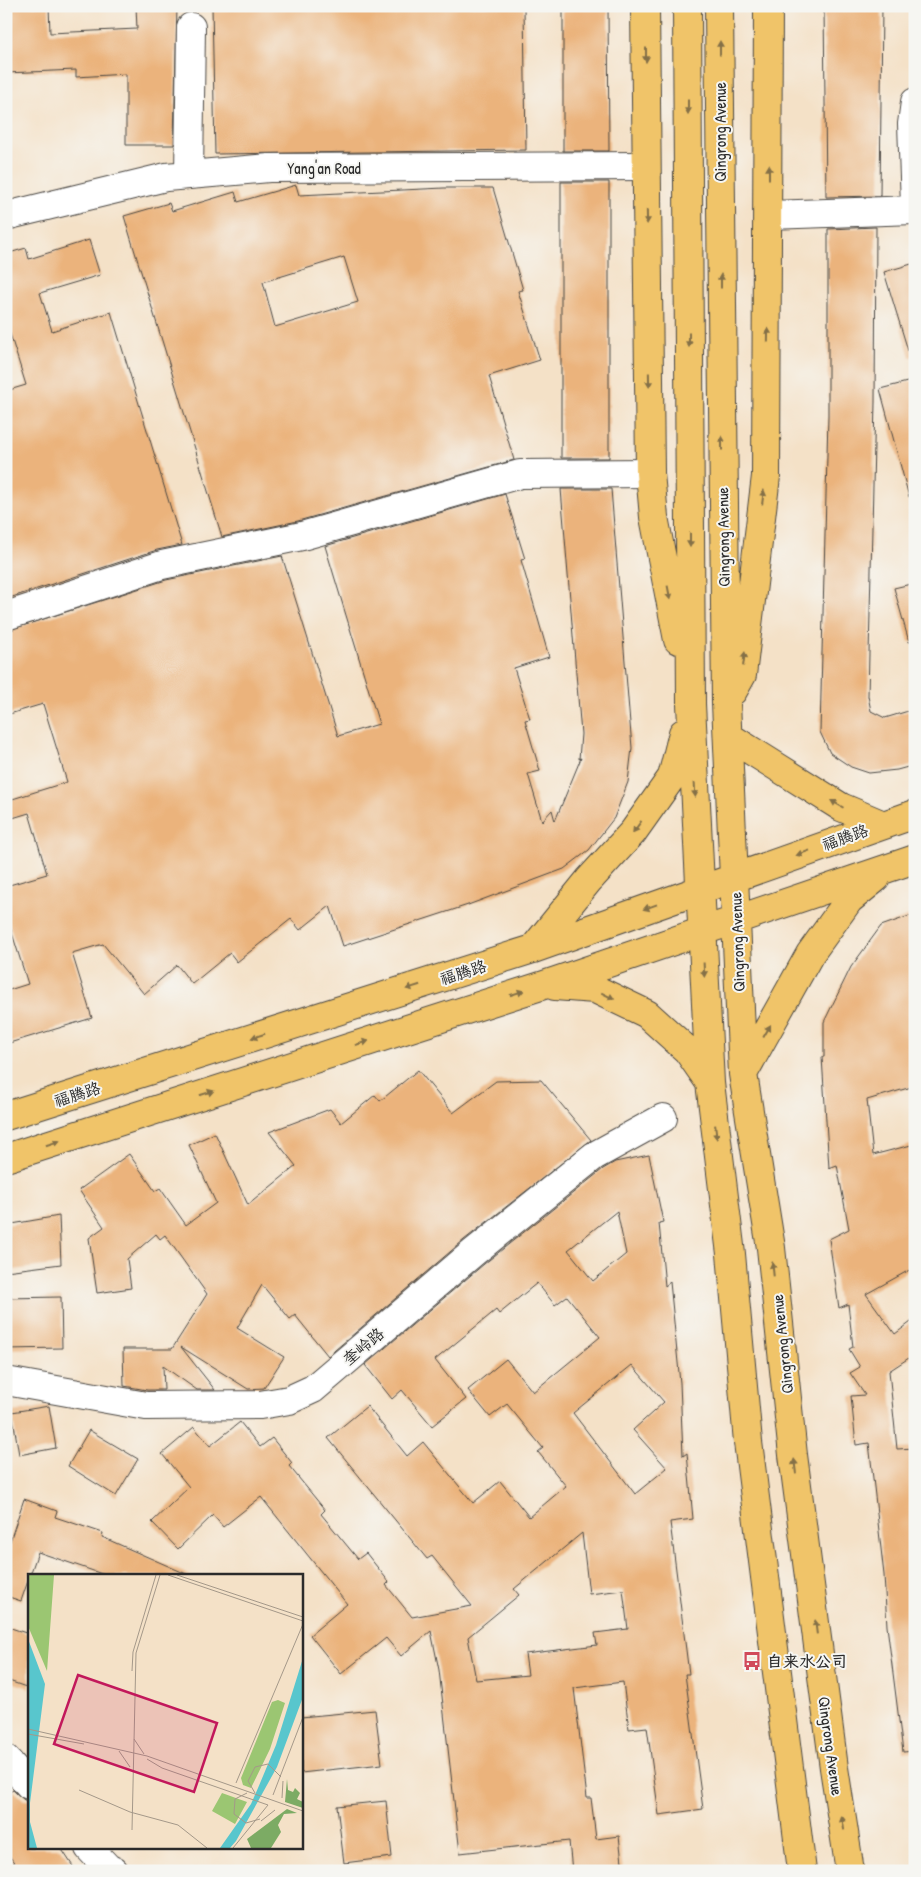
<svg xmlns="http://www.w3.org/2000/svg" width="921" height="1877" viewBox="0 0 921 1877" font-family="'Patrick Hand','LXGW WenKai TC',sans-serif">
<style>
.building{fill:#ebb37b;fill-rule:evenodd}
.lines{fill:none;stroke-linecap:round;stroke-linejoin:round}
.minor-casing{stroke:#494642;stroke-width:30}
.major-casing{stroke:#494642;stroke-width:30}
.minor{stroke:#fff;stroke-width:28}
.major{stroke:#f0c469;stroke-width:28}
.oneway{fill:#847047}
.labels{text-anchor:middle;dominant-baseline:central;stroke-width:4;stroke-linejoin:round;paint-order:stroke}
.street-label{font-size:16px;fill:#2b2b2b;stroke:#f6f6f2}
.poi-label{font-size:16px;font-weight:bold;fill:#2b2b2b;stroke:#f6f6f2;text-anchor:start}
.inset-road{fill:none;stroke:#a49889;stroke-width:1}
.view{fill:#c2185b;fill-opacity:0.15;stroke:#c2185b;stroke-width:2.5}
.inset-edge{fill:none;stroke:#2b2b2b;stroke-width:2.5}
</style>
<rect width="100%" height="100%" fill="#f6f6f2"/>
<filter id="ink" filterUnits="userSpaceOnUse"><feTurbulence type="fractalNoise" baseFrequency=".02" numOctaves="2"/><feDisplacementMap in="SourceGraphic" scale="10" xChannelSelector="R" yChannelSelector="G"/><feConvolveMatrix kernelMatrix="1 2 1 2 8 2 1 2 1" color-interpolation-filters="sRGB"/></filter>
<filter id="wash" filterUnits="userSpaceOnUse"><feTurbulence type="fractalNoise" baseFrequency=".0096" numOctaves="4" result="noise"/><feDisplacementMap in="SourceGraphic" scale="20" xChannelSelector="R" yChannelSelector="G"/><feGaussianBlur stdDeviation="1.12" result="paint"/><feColorMatrix in="noise" values="0 0 0 0 0 0 0 0 0 0 0 0 0 0 0 0 0 1.4 0 .05"/><feComposite in="paint" operator="in"/></filter>
<g filter="url(#wash)">
<rect width="100%" height="100%" fill="#f4e1c7"/>
<g id="blocks">
<path class="building" d="M9 6H49L50 33 137 29 136 6H177L174 145H126V74L76 77V70L6 73V34H10Z
M212 6H524L526 150 215 154Z
M563 6H608L609 151H563Z
M824 6H882L880 196 826 197Z
M561 182H609V458H561Z
M296 185 299 195 444 188H493L523 290 518 291 540 360 489 376 514 460 298 521 222 537 124 216 169 203 172 211 235 192 238 202ZM344 257 358 302 275 327 263 282Z
M876 227 875 402 868 696 871 711 885 718 915 709V765L897 770 869 773 851 767 830 753 820 732 828 416V229Z
M89 240 100 275 40 293 52 331 111 312 182 545 157 550 6 599V391L26 385 6 321V254L26 248 29 259Z
M915 263V356L910 357 884 272Z
M915 380V496L909 497 880 389Z
M561 489H611L632 748 628 782 614 818 589 850 564 869 468 905 343 946 330 906 300 930 291 919 237 962 230 953 192 984 177 965 144 994 103 944 72 953 92 1018 6 1044V991L28 984 6 914V886L47 874 29 813 6 820V801L67 782 43 704 6 715V631L166 580 282 556 338 736 379 724 325 546 505 494 525 559 521 560 549 657 514 668 530 719 525 720 540 771 528 774 542 821 552 810 555 821 581 758 579 759 581 734Z
M915 583V641L909 642 894 588Z
M915 914V1086L867 1100 873 1155 915 1144V1267L866 1294 895 1334 915 1319V1354L889 1371 897 1449 915 1448V1751L903 1752 887 1626 884 1575 869 1443 856 1445 851 1396 865 1395 850 1373 860 1367 849 1349 853 1347 848 1304 839 1308 829 1239 849 1229 837 1165 829 1168 822 1057H824V1022L851 967 881 926Z
M418 1070 453 1113 496 1081 541 1080 591 1140 464 1240 328 1356 295 1315 290 1319 262 1285 237 1328 284 1357 264 1388 248 1389 181 1347 215 1390H197L163 1366 164 1390H147L124 1386 123 1349H172L207 1294 165 1235 160 1239 156 1234 127 1259 131 1288 97 1293 89 1238 104 1227 79 1190 129 1154 155 1191 160 1188 186 1225 216 1203 189 1145 215 1133 248 1205 296 1166 269 1132 330 1109 341 1123 375 1095 380 1101Z
M649 1155 663 1222 659 1223 665 1286 670 1282 680 1383 683 1456 687 1453 693 1519 670 1522 689 1674H685L703 1809 659 1815 647 1727 629 1729 623 1682 574 1688 587 1798H591L596 1839 619 1836 623 1871H572L569 1841 460 1853 439 1670 431 1631 401 1656 386 1638 341 1674 310 1635 347 1604 261 1497 223 1527 213 1515 178 1549 152 1522 189 1487 162 1454 194 1427 210 1446 240 1422 260 1447 272 1438 292 1463 289 1466 325 1510 321 1514 358 1559 366 1553 389 1582 386 1585 412 1617 472 1606 432 1556 427 1559 328 1438 367 1406 407 1456 423 1442 473 1503 500 1481 529 1517 566 1486 538 1452 543 1448 507 1404 490 1417 468 1390 506 1359 533 1392 600 1337 567 1296 555 1305 537 1283 499 1314 496 1310 435 1360 466 1399 432 1426 402 1390 392 1399 365 1365 484 1264 603 1169 615 1162ZM617 1211 626 1254 593 1281 568 1250ZM632 1365 664 1402 633 1430 667 1468 635 1494 573 1413ZM582 1533 589 1594 623 1590 628 1629 595 1633 597 1645 525 1654 528 1675 476 1680 468 1637 519 1595 514 1589Z
M59 1216 61 1264 6 1271V1225Z
M61 1297 62 1348 6 1349V1298Z
M49 1406 56 1448 19 1455 12 1412Z
M89 1430 138 1459 116 1496 68 1466Z
M24 1499 57 1511 55 1517 103 1533 102 1537 191 1576H108L38 1552 21 1601 6 1596V1553Z
M11 1628 29 1634V1688L6 1680V1642Z
M375 1710 382 1764 301 1773V1717Z
M13 1790 24 1800H29V1848H61L76 1871H20L6 1851V1794Z
M386 1801 392 1857 344 1863 337 1806Z"/>
</g>
</g>
<g filter="url(#ink)">
<use href="#blocks" fill-opacity="0" stroke="#494642" stroke-width="1"/>
<g class="lines">
<g class="minor-casing">
<path id="minor" d="M915 102 912 124 915 205
M189 175 191 27
M769 215 915 210
M6 216 166 177 269 168 646 166
M6 616 162 565 302 536 520 474 650 473
M6 1381 146 1406 260 1405 289 1400 313 1389 474 1252 594 1156 663 1118
M6 1759 29 1785
M89 1848 108 1868 114 1871"/>
</g>
<g class="major-casing">
<path id="major" d="M645 6 650 473 654 517 678 640
M687 6 691 704 710 1083 731 1254 748 1442 802 1871
M719 6 726 703 743 1074 771 1248 793 1455 834 1768 850 1871
M733 691 742 675 766 476 768 6
M728 736 841 807 881 824
M533 949 589 880 633 832 672 777 683 733
M555 986 595 989 647 1014 687 1050 710 1083
M743 1074 810 954 849 900 876 878
M6 1116 533 949 915 814
M6 1158 544 985 915 859"/>
</g>
<use href="#minor" class="minor"/>
<use href="#major" class="major"/>
</g>
<defs><path id="oneway-solid" d="M-6-.8H1V-3.2L6.5 0L1 3.2V.8H-6Z" transform="scale(1.25)"/></defs>
<g class="oneway">
<use href="#oneway-solid" transform="translate(720 48) rotate(-90)"/>
<use href="#oneway-solid" transform="translate(646 55) rotate(90)"/>
<use href="#oneway-solid" transform="translate(688 107) rotate(90)"/>
<use href="#oneway-solid" transform="translate(769 172) rotate(-90)"/>
<use href="#oneway-solid" transform="translate(647 217) rotate(89)"/>
<use href="#oneway-solid" transform="translate(721 281) rotate(-90)"/>
<use href="#oneway-solid" transform="translate(768 335) rotate(-89)"/>
<use href="#oneway-solid" transform="translate(689 340) rotate(90)"/>
<use href="#oneway-solid" transform="translate(649 380) rotate(89)"/>
<use href="#oneway-solid" transform="translate(722 443) rotate(-90)"/>
<use href="#oneway-solid" transform="translate(763 497) rotate(-83)"/>
<use href="#oneway-solid" transform="translate(690 540) rotate(90)"/>
<use href="#oneway-solid" transform="translate(669 593) rotate(79)"/>
<use href="#oneway-solid" transform="translate(744 659) rotate(-83)"/>
<use href="#oneway-solid" transform="translate(695 790) rotate(87)"/>
<use href="#oneway-solid" transform="translate(837 804) rotate(-150)"/>
<use href="#oneway-solid" transform="translate(637 827) rotate(126)"/>
<use href="#oneway-solid" transform="translate(803 853) rotate(160)"/>
<use href="#oneway-solid" transform="translate(650 907) rotate(160)"/>
<use href="#oneway-solid" transform="translate(704 970) rotate(87)"/>
<use href="#oneway-solid" transform="translate(413 987) rotate(162)"/>
<use href="#oneway-solid" transform="translate(517 993) rotate(-18)"/>
<use href="#oneway-solid" transform="translate(608 996) rotate(26)"/>
<use href="#oneway-solid" transform="translate(767 1031) rotate(-60)"/>
<use href="#oneway-solid" transform="translate(258 1036) rotate(162)"/>
<use href="#oneway-solid" transform="translate(362 1043) rotate(-18)"/>
<use href="#oneway-solid" transform="translate(207 1093) rotate(-18)"/>
<use href="#oneway-solid" transform="translate(716 1132) rotate(83)"/>
<use href="#oneway-solid" transform="translate(53 1143) rotate(-18)"/>
<use href="#oneway-solid" transform="translate(773 1269) rotate(-96)"/>
<use href="#oneway-solid" transform="translate(795 1466) rotate(-97)"/>
<use href="#oneway-solid" transform="translate(816 1627) rotate(-97)"/>
<use href="#oneway-solid" transform="translate(843 1823) rotate(-99)"/>
</g>
</g>
<defs>
<g id="bus-bare" transform="scale(1.5)"><path d="M-5-6H5V4H4V6H2V4H-2V6H-4V4H-5ZM-3.5-4V0h7V-4ZM-3.5 1.2v1.5H-2V1.2ZM2 1.2v1.5H3.5V1.2Z" fill="#d1495b" stroke="#f6f6f2" stroke-width="2.5" paint-order="stroke"/></g>
</defs>
<g fill-rule="evenodd">
<use href="#bus-bare" x="752" y="1661"/>
</g>
<g class="labels">
<g class="street-label">
<text transform="translate(720 132) rotate(-90)">Qingrong Avenue</text>
<text x="324" y="168">Yang'an Road</text>
<text transform="translate(723 537) rotate(-91)">Qingrong Avenue</text>
<text transform="translate(845 837) rotate(-20)">福腾路</text>
<text transform="translate(737 942) rotate(-92)">Qingrong Avenue</text>
<text transform="translate(463 972) rotate(-18)">福腾路</text>
<text transform="translate(77 1094) rotate(-18)">福腾路</text>
<text transform="translate(782 1344) rotate(-96)">Qingrong Avenue</text>
<text transform="translate(363 1346) rotate(-40)">奎岭路</text>
<text transform="translate(831 1746) rotate(82)">Qingrong Avenue</text>
</g>
<g class="poi-label">
<text x="767" y="1661">自来水公司</text>
</g>
</g>
<g transform="translate(28 1574)">
<rect width="275" height="275" fill="#f4e1c7"/>
<path d="M0 1H26L19 97 0 52ZM250 126 257 129 242 175 223 214 215 211 213 204 244 128ZM194 219 219 228 207 250 184 237Z" fill="#9bc672"/>
<path d="M259 205 260 216 265 218 267 214 272 219 269 225 275 228V234L257 228ZM259 235 269 239 256 240 250 251 253 258 243 274H223L219 265Z" fill="#7cab64"/>
<path d="M0 65 17 110 2 229V248L9 274H0ZM275 84V123L249 193 208 267 202 274H192L223 230 230 214 248 171Z" fill="#58c6cd"/>
<path class="inset-road" d="M140 1 275 47M149 1 275 43M104 97 105 78 128 1M0 155 119 182 275 237M0 160 56 170M106 165 116 180M91 177 102 193M119 185 134 194 240 231M208 209 275 50M51 216 102 238 150 251 179 274M219 219 207 225 206 240 218 249 232 245M227 219 220 207 227 193 240 190 253 203M245 221 275 143M254 224 255 207M233 247 247 236M104 256 108 79 132 1M205 274 240 231"/>
<path class="view" d="M50 101 189 149 166 218 26 170Z"/>
<rect width="275" height="275" class="inset-edge"/>
</g>
<rect width="921" height="1877" fill="none" stroke="#f6f6f2" stroke-width="25"/>
</svg>
